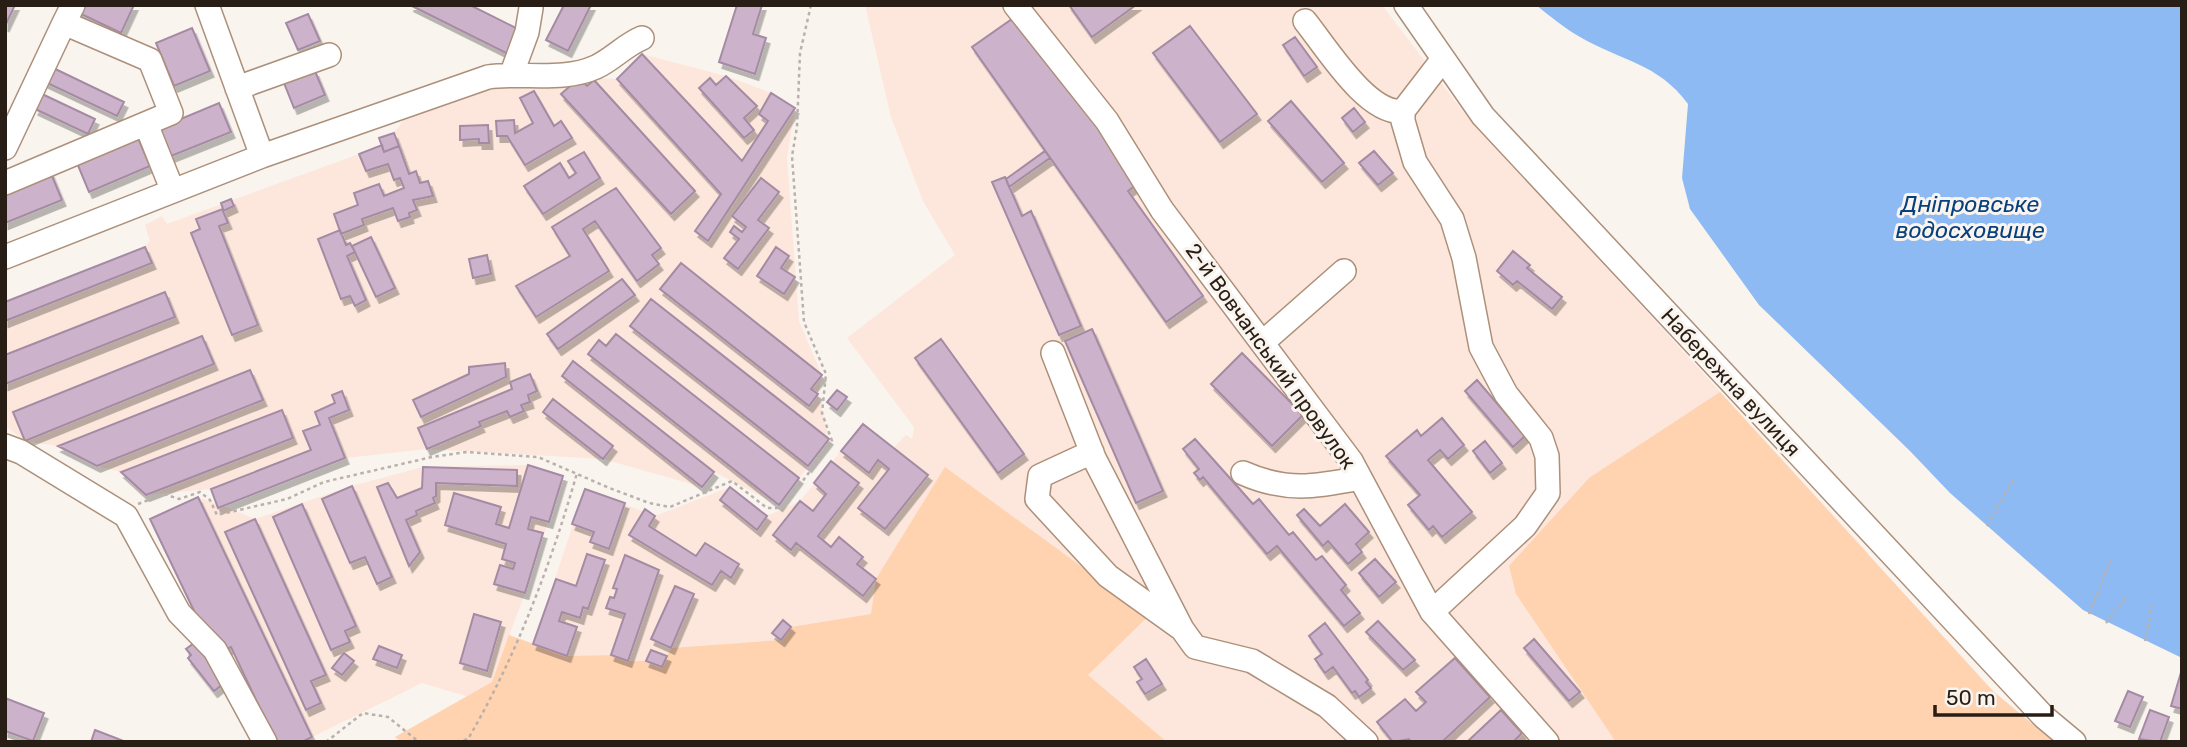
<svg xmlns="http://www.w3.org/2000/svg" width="2187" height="747" viewBox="0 0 2187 747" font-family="Rubik,sans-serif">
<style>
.industrial{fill:#fde6db}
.green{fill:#ffd2b0}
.water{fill:#8ebaf4}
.building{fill:#cdb2cc;stroke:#a48ba3;stroke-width:2;filter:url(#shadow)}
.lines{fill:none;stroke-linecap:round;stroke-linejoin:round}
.minor-casing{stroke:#ac907a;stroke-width:26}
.path{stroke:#b9b1ab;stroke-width:2.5;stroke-dasharray:3.5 3.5;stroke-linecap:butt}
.minor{stroke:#fff;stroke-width:23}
.labels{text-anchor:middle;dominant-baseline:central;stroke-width:6;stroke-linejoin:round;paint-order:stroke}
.street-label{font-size:21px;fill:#291e15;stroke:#faf4ef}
.water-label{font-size:23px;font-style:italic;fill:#07407f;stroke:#faf4ef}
</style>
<defs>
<filter id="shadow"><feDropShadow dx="3.5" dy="6" stdDeviation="0" flood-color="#0004"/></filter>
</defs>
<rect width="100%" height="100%" fill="#faf4ef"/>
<path class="industrial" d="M865 5H1382L1461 109 1868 553 1672 742H1167L1088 675 1149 617 876 579 871 614 792 627 781 640 671 648 662 667 646 661H628L611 655 567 656 533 644 585 489 655 516 730 487 767 516 800 501 863 424 893 448 906 435 912 439 914 427 847 338 955 255 923 201 891 117Z
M642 54 726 76 771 93 795 108 787 158 799 321 822 375 818 394 829 439 779 505 714 472 702 487 603 459 427 449 345 458 223 506 255 519 352 486 423 467 528 465 563 476 525 593 492 682 469 697 422 683 302 742H275L150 519 198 497 216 504 211 489 146 495 121 472 97 466 58 446 25 441 5 426V302L145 247 150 241 145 225 162 216 167 224 381 146 379 138 394 133 409 113 486 85 579 78 617 79Z"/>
<path class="green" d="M1720 392 1993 691 2054 742H1616L1516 594 1509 566 1589 478Z
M945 467 1149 616 1088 675 1167 742H401L395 737 492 682 509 635 567 656 611 655 628 661H646L662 667 671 648 780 640 791 627 871 614 876 579Z"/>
<path class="water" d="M1536 5H2182V658L2083 610 1950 493 1910 451 1759 305 1690 209 1682 178 1688 104C1658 63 1621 61 1580 37 1564 28 1550 16 1536 5Z"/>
<path class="building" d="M5 5H15L5 26Z
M81 5H134L121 33 77 12Z
M410 5H470L520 30 508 54Z
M564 5H591L568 51 546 40Z
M737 5H762L753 34 766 38 755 74 719 62Z
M1069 5H1136L1092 37Z
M308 14 320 41 298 50 286 23Z
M1019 14 1143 180 1128 191 1203 296 1166 322 972 47Z
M1190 26 1257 114 1220 142 1153 53Z
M192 28 210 71 174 86 156 43Z
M1295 37 1317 67 1304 76 1283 45Z
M642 54 742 161 768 121 759 114 771 93 795 108 708 241 695 231 721 194 617 79Z
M49 66 124 102 117 116 43 81Z
M315 71 325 95 294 108 284 83Z
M726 76 757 106 744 118 754 130 744 138 699 88 710 78 716 85Z
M579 78 587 86 594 80 695 191 671 214 561 94Z
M534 91 554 126 561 121 572 138 525 165 507 136H497L496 121 514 120 515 133 533 123 520 98Z
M42 94 95 119 88 134 35 109Z
M1291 101 1344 163 1322 182 1268 121Z
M219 103 231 132 171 156 159 128Z
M1354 108 1365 122 1353 132 1342 118Z
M488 125 489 143H479V139L460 140V126Z
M394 133 399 146 384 152 379 138Z
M138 138 150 166 89 192 77 163Z
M382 145 384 152 399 146 409 174 416 171 420 183 428 181 433 196 413 200 417 210 409 213 410 217 398 221 393 208 362 219 364 225 341 234 334 214 358 205 354 193 379 184 384 196 404 188 400 178 394 180 388 164 366 171 359 154Z
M1045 151 1050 158 1009 187 1006 179Z
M1374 151 1393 173 1378 185 1359 163Z
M584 152 600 178 543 214 524 186 560 163 569 178 576 173 568 161Z
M50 171 62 200 5 223V190Z
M1005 177 1022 216 1031 211 1081 326 1059 335 992 182Z
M761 178 779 192 758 220 769 228 738 269 724 258 739 239 730 232 734 226 742 232 746 227 732 216Z
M616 188 661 248 652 255 659 264 637 281 595 221 583 229 609 271 536 317 516 286 570 256 552 227Z
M231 199 234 206 223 211 228 223 219 226 258 325 232 335 191 233 200 229 196 219 223 209 221 203Z
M340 230 346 245 350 243 355 252 347 256 366 300 355 306 350 296 341 299 318 239Z
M371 237 395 288 376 297 352 246Z
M145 247 152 263 5 321V302Z
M776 247 789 256 781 268 795 277 784 294 757 276Z
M1513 251 1530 265 1527 268 1562 297 1552 309 1517 281 1513 285 1497 271Z
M487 255 491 274 473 278 469 259Z
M681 263 822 375 811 389 818 394 809 406 660 289Z
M622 279 635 295 558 349 547 334Z
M165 292 175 317 5 384V355Z
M651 299 829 439 808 466 630 326Z
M1092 329 1163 491 1136 503 1065 341Z
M616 334 799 478 779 505 588 354 599 340 606 346Z
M202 336 214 364 25 441 13 412Z
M941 339 1024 454 998 473 915 358Z
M1242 353 1303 415 1272 446 1211 384Z
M573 361 714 472 702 487 562 376Z
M505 363 506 377 421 417 413 400 469 374V367Z
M250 370 263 400 97 466 58 446Z
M530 374 537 391 528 395 530 402 521 405 524 411 510 417 507 411 479 422 481 426 427 449 418 428 512 389 510 382Z
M1477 380 1525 436 1513 447 1465 391Z
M837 390 847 397 837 410 827 402Z
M342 391 349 410 329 418 345 458 218 508 211 489 311 450 303 431 320 425 315 412 335 403 332 395Z
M553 399 613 446 603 459 543 412Z
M282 410 293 438 146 495 121 472Z
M1442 418 1464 445 1448 459 1440 450 1428 460 1472 512 1442 537 1433 526 1429 530 1408 505 1420 495 1386 456 1417 430 1421 436Z
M863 424 928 475 885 529 858 508 889 469 878 460 869 473 841 451Z
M1195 439 1253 504 1259 499 1289 535 1293 532 1316 560 1322 556 1346 585 1341 590 1360 613 1344 626 1277 546 1267 554 1203 477 1200 480 1194 473 1199 469 1183 449Z
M1485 441 1502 463 1490 473 1473 451Z
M831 461 859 483 818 536 831 547 839 537 863 557 857 564 876 579 863 596 796 543 791 550 773 535 800 501 813 511 826 494 814 483Z
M528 465 563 476 549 522 531 517 528 529 543 533 525 593 494 584 500 565 513 569 515 563 502 559 506 544 445 525 454 493 501 507 496 524 509 528Z
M423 467 517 470V486L436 483V496L433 498 435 503 416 511 417 515 406 520 420 552 409 566 377 487 388 483 397 498 422 488Z
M352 486 392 577 377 584 365 557 350 563 322 499Z
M730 487 767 516 757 530 720 500Z
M585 489 625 503 609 549 590 542 594 532 572 524Z
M198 497 312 737 302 742H276L231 647 227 649 225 644 219 646 208 640 150 519Z
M302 504 356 626 345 631 350 642 331 650 273 517Z
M1345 504 1369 532 1356 544 1362 552 1348 564 1328 541 1323 546 1297 515 1304 509 1320 526Z
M645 509 655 516 649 526 696 556 705 543 739 564 731 578 721 571 712 585 629 535Z
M255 519 326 675 311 681 321 703 306 710 225 532Z
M587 554 605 560 588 609 583 607 580 618 562 612 559 621 577 627 567 656 533 644 556 579 576 586Z
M625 555 659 570 628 661 611 655 625 614 606 608 610 597 614 598 617 589 613 588Z
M1375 559 1396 582 1379 597 1359 573Z
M675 586 694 594 671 648 651 639Z
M474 614 501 622 487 671 460 663Z
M783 620 791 627 781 640 772 633Z
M1378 621 1415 660 1403 670 1366 632Z
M1325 623 1368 680 1366 682 1371 688 1359 697 1355 691 1352 693 1333 667 1325 673 1315 659 1322 654 1309 636Z
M1534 639 1580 692 1569 701 1524 648Z
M198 640 231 678 214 691 188 658 191 655 186 649Z
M379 646 402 655 397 668 373 659Z
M651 650 667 656 662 667 646 661Z
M344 653 354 661 342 675 332 668Z
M1455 658 1490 697 1442 742H1411L1409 739 1393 742 1377 722 1405 699 1416 711 1426 702 1416 692Z
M1146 659 1162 684 1145 694 1137 682 1142 679 1134 667Z
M2182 669V709L2171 706Z
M2128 691 2143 697 2130 727 2115 721Z
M5 698 44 713 33 741 5 731Z
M1501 710 1522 733 1515 740 1517 742H1467Z
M2150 710 2169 717 2160 742 2139 739Z
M95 730 126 742H91Z"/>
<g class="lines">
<g class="minor-casing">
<path id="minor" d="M1015 5 1107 121 1162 210 1351 461 1432 612 1547 742
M1406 5 1483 116 2044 717 2074 742
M1305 21C1326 47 1368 116 1403 111
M512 73 527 32 531 8
M237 88 329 55
M146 124 172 189
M5 148 64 23
M262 156 488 77C523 72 563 82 596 67 613 59 625 45 642 38
M5 183 171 113 150 60 64 23 73 5
M5 257 262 156 207 5
M1262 343 1344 271
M1053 353 1094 458 1182 629 1195 647 1252 661 1327 706 1366 742
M5 446 21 452 126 516 179 613 215 650 265 742
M1092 452 1040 476 1037 499 1108 576 1179 627
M1243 473C1286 492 1315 487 1360 478
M1432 612 1525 526 1548 493 1547 456 1541 438 1506 394 1481 347 1464 258 1452 219 1415 162 1403 121V111L1443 59"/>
</g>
<path class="path" d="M138 504 164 494 179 499 200 492 210 500 217 515 287 499 324 482 432 457 467 452 538 457 607 487 649 503 670 507 732 481 767 508H783L832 441 822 413 826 374 804 322 792 156 797 127 800 53 811 5
M1987 526 2014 479
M2089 614 2111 559
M2106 623 2127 596
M2145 641 2152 605
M326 742 363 713 388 717 419 742
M457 742 468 739C516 657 551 564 577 473"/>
<use href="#minor" class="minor"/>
</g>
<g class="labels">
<g class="street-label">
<text transform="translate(1271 356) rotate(54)">2-й Вовчанський провулок</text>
<text transform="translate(1731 382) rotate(47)">Набережна вулиця</text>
</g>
<g class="water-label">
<text x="1970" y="204">Дніпровське<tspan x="1970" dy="26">водосховище</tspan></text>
</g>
</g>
<rect width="2187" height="747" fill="none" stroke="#291e15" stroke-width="14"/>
<path d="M1935 705v10h117v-10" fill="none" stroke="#291e15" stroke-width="3.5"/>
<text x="1946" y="705" font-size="21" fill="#291e15" stroke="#faf4ef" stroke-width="5" paint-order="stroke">50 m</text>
</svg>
